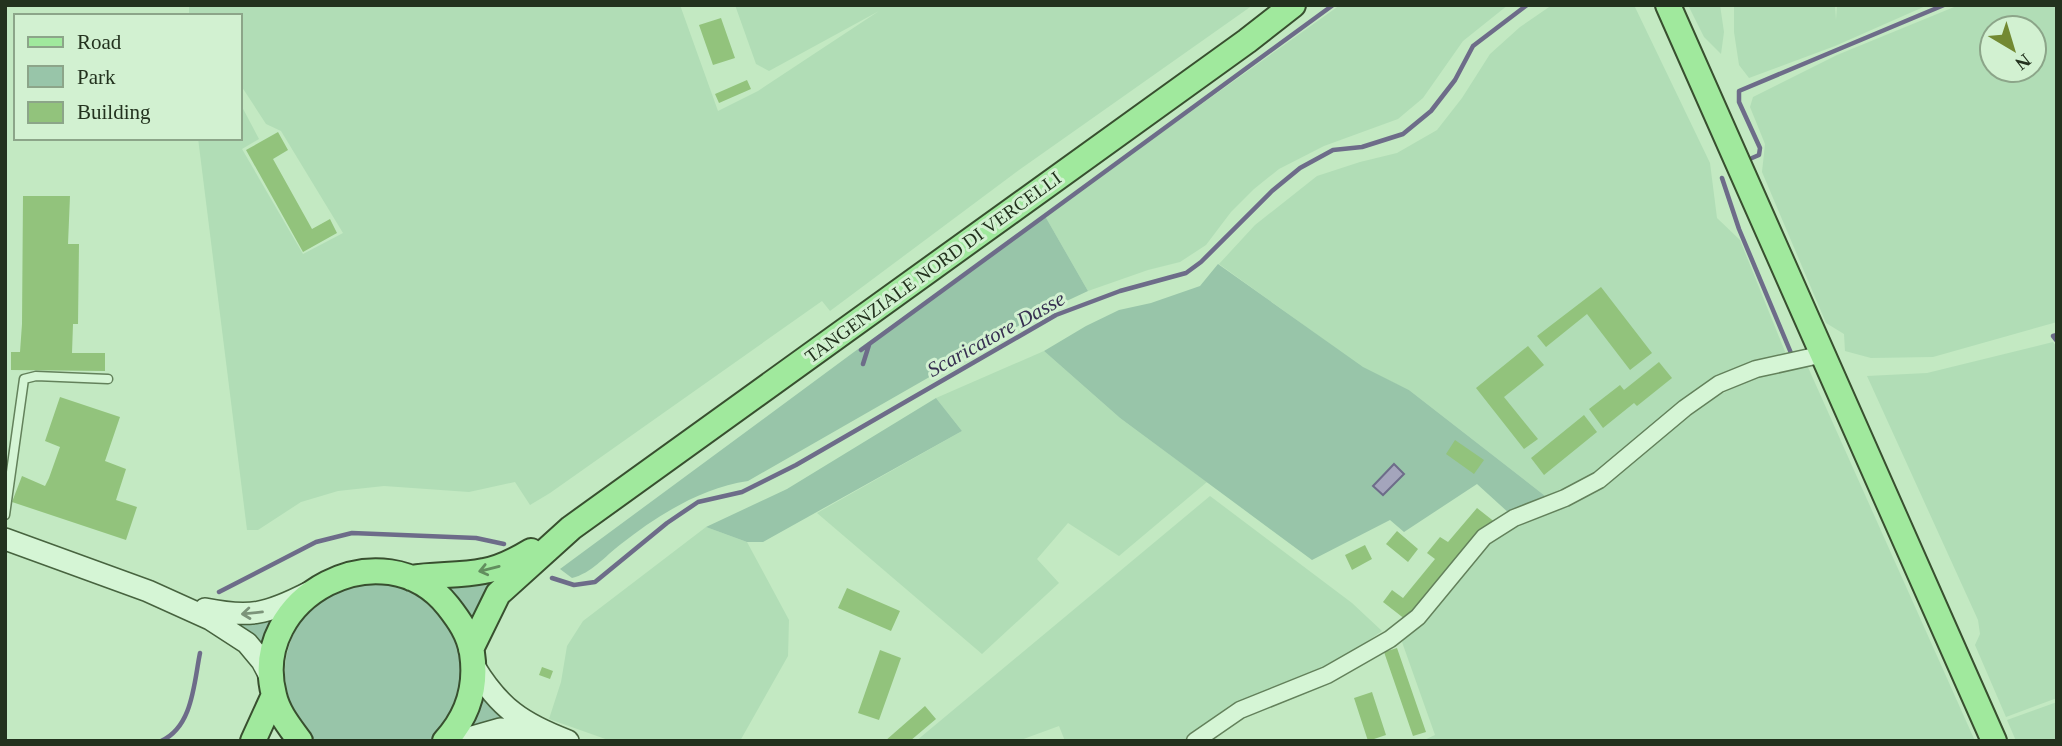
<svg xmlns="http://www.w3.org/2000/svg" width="2062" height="746" viewBox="0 0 2062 746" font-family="'Times New Roman',serif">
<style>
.farmland{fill:#b1ddb6;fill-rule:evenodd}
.green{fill:#98c5a9}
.water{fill:#a4a5bc;stroke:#6d6c89;stroke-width:2}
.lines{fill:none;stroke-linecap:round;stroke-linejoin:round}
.stream{stroke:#6d6c89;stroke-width:4.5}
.building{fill:#92c37c}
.lane-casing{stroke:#63815b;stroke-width:11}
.street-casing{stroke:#63815b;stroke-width:19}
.secondary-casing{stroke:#47633f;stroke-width:24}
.primary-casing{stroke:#384f2f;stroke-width:28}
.lane{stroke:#d5f5d5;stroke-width:8}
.street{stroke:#d5f5d5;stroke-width:16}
.secondary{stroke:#d5f5d5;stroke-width:21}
.primary{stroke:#a0e99d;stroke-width:24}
.oneway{stroke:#628e5e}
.oneway2{stroke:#7c947a}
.labels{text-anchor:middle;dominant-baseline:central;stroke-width:6;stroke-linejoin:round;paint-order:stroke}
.street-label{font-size:19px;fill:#23321e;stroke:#d2f1d1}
.water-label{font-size:21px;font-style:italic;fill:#362f50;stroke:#d2f1d1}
</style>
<rect width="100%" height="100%" fill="#c3e9c2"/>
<path class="farmland" d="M189 5H680L718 111 758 91 879 11 769 71 756 64 735 5H1253L1019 170 830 311 822 301 550 493 530 505 515 482 469 492 384 486 338 491 301 502 258 530H247L198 138H240V103L259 139 242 149 303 254 343 233 281 131 266 124 240 84V16H189Z
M1340 5H1508L1463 41 1423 98 1398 119 1324 146 1279 169 1254 189 1231 212 1206 245 1180 262 1148 270 1088 291 1045 216Z
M1552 5H1634L1710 163 1717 218 1740 240 1786 354 1734 369 1712 381 1587 481 1549 499 1409 390 1363 368 1219 264 1255 225 1317 176 1360 162 1397 153 1437 130 1462 98 1490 54 1520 27Z
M1688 5H1720L1724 32 1721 54 1704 37Z
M1734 5H1835L1836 20 1837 5H1928L1835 46 1749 78 1739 65 1734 32Z
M1959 5H2057V322L1933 357 1871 358 1845 351 1844 334 1826 323 1762 172 1765 144 1750 107 1753 97 1837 55ZM2034 28V70H1992V28Z
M2053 342 2057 347V698L2006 717 1975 645 1980 634 1978 620 1867 376 1927 373Z
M1044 351 1120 418 1207 482 1119 556 1068 523 1037 559 1059 583 982 654 817 513 962 431 936 398Z
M1807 365 1975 741H1422L1435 735 1402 642 1429 612 1486 543 1521 521 1610 480 1714 397 1761 376Z
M1210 496 1352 603 1382 631 1342 659 1230 705 1183 741H1065L1059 726 1018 741H916Z
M706 527 747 542 789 620 788 656 740 741H611L549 719 561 682 567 646 583 621Z
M2057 702V741H2016L2007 720Z"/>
<path class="green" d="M1045 216 1088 291 1041 313 748 481C701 488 658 515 621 544 604 557 592 573 572 578L560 569 854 352Z
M1218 264 1363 367 1409 390 1549 499 1510 514 1477 484 1404 532 1390 520 1312 560 1120 418 1044 351 1086 326 1119 310 1151 303 1200 286Z
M936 398 962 431 763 542H747L706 527 787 489Z
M503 574 475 620 462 602 446 585Z
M359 583C379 583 399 583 417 593 452 612 471 658 460 696 455 714 444 727 431 741H316C310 734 303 728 298 720 272 676 286 623 328 595 337 589 349 587 359 583Z
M274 619 262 647 250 633 238 624Z
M483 699 508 723 472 728Z"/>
<path class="water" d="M1394 464 1404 474 1383 495 1373 486Z"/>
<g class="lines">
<path class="stream" d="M1752 158 1759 155 1760 148 1739 102V91L1944 5
M1722 178 1739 229 1791 353
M2057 335 2053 336 2057 341
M861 350 1333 5
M863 364 869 345
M552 578 574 585 595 582 667 523 698 502 742 492 796 465 1056 315 1120 291 1186 273 1201 262 1272 191 1300 168 1333 150 1362 147 1403 134 1431 111 1455 80 1473 46 1527 5
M219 592 316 542 352 533 476 538 504 544
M161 741C193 727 194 682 200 653"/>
</g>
<path class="building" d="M721 18 735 58 713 65 699 25Z
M747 80 751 89 719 103 715 94Z
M278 132 288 150 273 159 312 229 330 219 337 233 303 252 246 150Z
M23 196H70L68 244H79L78 324H73L72 353H105V371L11 370V352H20L22 324Z
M1601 287 1652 353 1630 370 1587 314 1546 347 1537 336Z
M1528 346 1544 365 1504 397 1538 439 1524 449 1476 388Z
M1659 362 1672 378 1637 406 1634 403 1603 428 1589 409 1620 385 1624 390Z
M60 397 120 417 105 461 126 469 116 500 137 507 126 540 12 502 22 476 45 486 49 478 60 447 45 441Z
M1584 415 1597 432 1544 475 1531 458Z
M1455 440 1484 460 1474 474 1446 454Z
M1477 508 1496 523 1410 623 1383 602 1392 590 1403 598 1435 559 1427 553 1440 537 1448 542Z
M1397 531 1418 549 1408 562 1386 544Z
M1365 545 1372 559 1352 570 1345 555Z
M847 588 900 611 891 631 838 608Z
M1397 648 1426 732 1413 736 1384 652Z
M880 650 901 658 879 720 858 713Z
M542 667 553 671 550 679 539 675Z
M1372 692 1386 735 1368 741 1354 698Z
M925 706 936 719 910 741H885Z"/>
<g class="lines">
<g class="lane-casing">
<path id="lane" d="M5 515 24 379 36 376 108 379"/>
</g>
<g class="street-casing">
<path id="street" d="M1195 741 1240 710 1327 675 1390 639 1418 617 1484 537 1514 518 1565 498 1599 480 1685 408 1719 384 1756 369 1824 354"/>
</g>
<g class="secondary-casing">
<path id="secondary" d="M5 539 148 591 210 619 247 643 262 661 272 680
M205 609C250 618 267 614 308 593
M474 666C499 708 523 724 568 741
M458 741 500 729 538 732"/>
</g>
<g class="primary-casing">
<path id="primary" d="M1668 5 1994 741
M411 578C435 574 461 576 484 571 501 568 516 560 531 551
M471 649 498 594 571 528 1247 41 1293 5
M253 741 274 695
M300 741C290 727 278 713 274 695 248 596 384 526 448 606 459 620 469 634 472 653 477 686 468 716 445 741"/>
</g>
<use href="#lane" class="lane"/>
<use href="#street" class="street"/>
<use href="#secondary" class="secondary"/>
<use href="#primary" class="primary"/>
</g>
<defs><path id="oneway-shaft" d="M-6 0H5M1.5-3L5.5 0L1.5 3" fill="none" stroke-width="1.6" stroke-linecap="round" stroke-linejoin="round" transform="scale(1.75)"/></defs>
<use class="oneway" href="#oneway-shaft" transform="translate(489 569) rotate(166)"/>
<use class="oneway2" href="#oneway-shaft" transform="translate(252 613) rotate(174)"/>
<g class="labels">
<g class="street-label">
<text transform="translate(933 267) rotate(-36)">TANGENZIALE NORD DI VERCELLI</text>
</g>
<g class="water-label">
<text transform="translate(996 334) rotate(-29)">Scaricatore Dasse</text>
</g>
</g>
<rect width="2062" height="746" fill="none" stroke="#23321e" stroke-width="14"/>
<rect x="14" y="14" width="228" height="126" fill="#d2f1d1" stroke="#8ca589" stroke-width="2"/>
<rect x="28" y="37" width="35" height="10" fill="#a0e99d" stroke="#8ca589" stroke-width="2"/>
<text x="77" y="49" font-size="21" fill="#23321e">Road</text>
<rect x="28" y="66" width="35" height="21" fill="#98c5a9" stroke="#8ca589" stroke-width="2"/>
<text x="77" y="84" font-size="21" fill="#23321e">Park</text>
<rect x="28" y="102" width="35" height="21" fill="#92c37c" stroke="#8ca589" stroke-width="2"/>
<text x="77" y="119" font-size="21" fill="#23321e">Building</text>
<g transform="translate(2013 49) rotate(142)"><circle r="33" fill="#d2f1d1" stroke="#8ca589" stroke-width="2"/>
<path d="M0-5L12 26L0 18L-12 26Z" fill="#728932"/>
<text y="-10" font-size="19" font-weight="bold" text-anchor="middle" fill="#23321e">N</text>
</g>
</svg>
